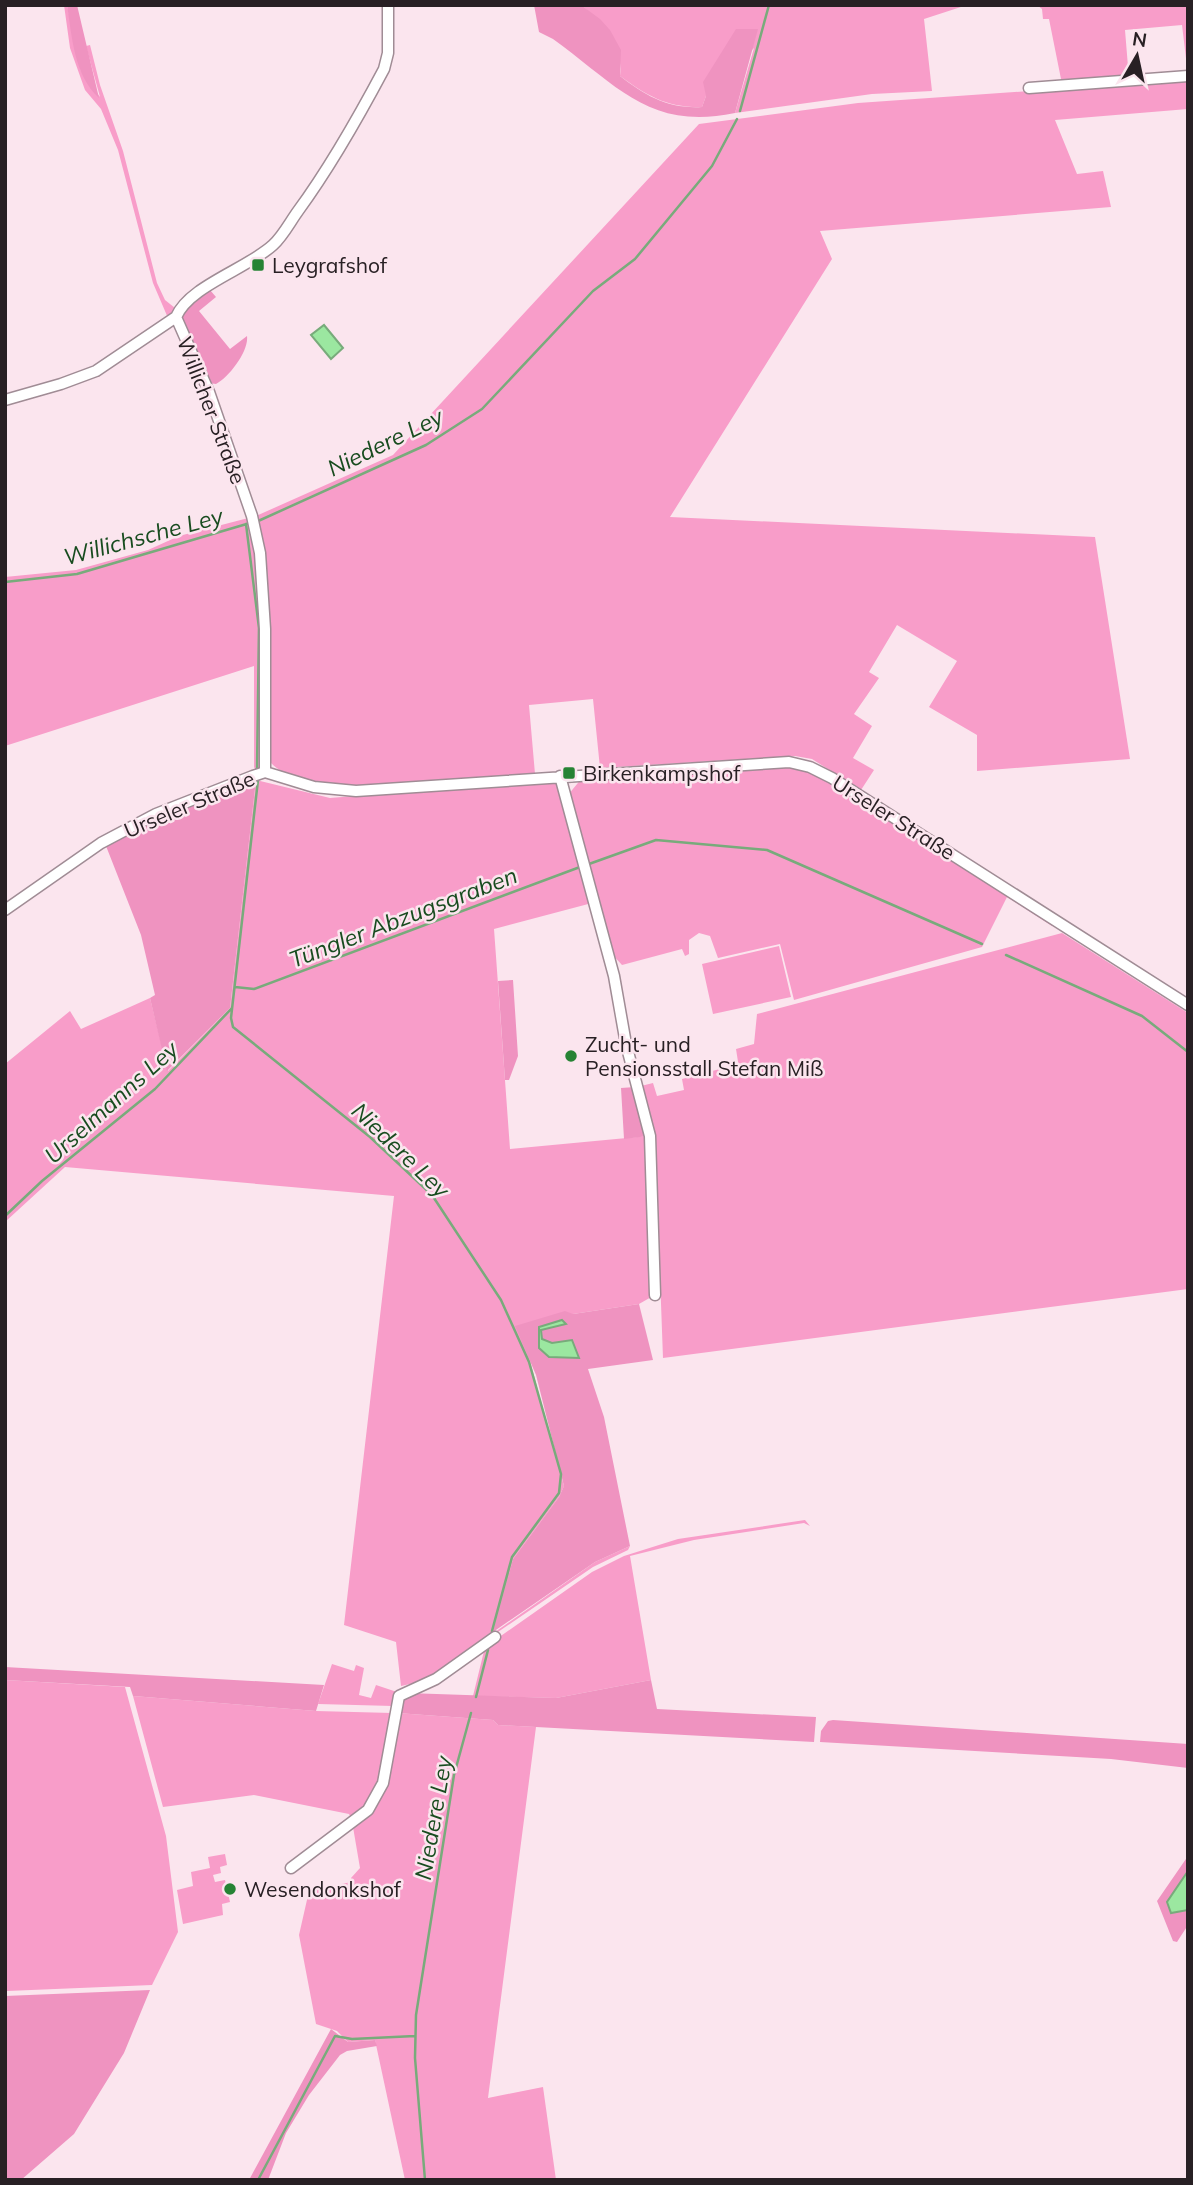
<svg xmlns="http://www.w3.org/2000/svg" width="1193" height="2185" viewBox="0 0 1193 2185" font-family="Mulish,sans-serif">
<style>
.green{fill:#f89dc9}
.forest{fill:#ef93c0}
.water{fill:#9be7a0;stroke:#78ab7b;stroke-width:2}
.lines{fill:none;stroke-linecap:round;stroke-linejoin:round}
.stream{stroke:#78ab7b;stroke-width:2.5}
.minor-casing{stroke:#a08c95;stroke-width:13}
.minor{stroke:#fff;stroke-width:10}
.poi-dot{fill:#268334;stroke:#fbe5ee;stroke-width:2.5}
.labels{text-anchor:middle;dominant-baseline:central;stroke-width:5;stroke-linejoin:round;paint-order:stroke}
.poi-label{font-size:21px;fill:#282024;stroke:#fbe5ee;text-anchor:start}
.street-label{font-size:21px;fill:#282024;stroke:#fbe5ee}
.water-label{font-size:23px;font-style:italic;fill:#184c1f;stroke:#fbe5ee}
</style>
<rect width="100%" height="100%" fill="#fbe5ee"/>
<path class="green" d="M64 5H67L81 71 100 97 86 46 90 45 100 85 123 151 157 283 165 300 175 308 168 318 153 283 118 150 101 109 85 90 70 48Z
M581 5H967L924 19 932 91 872 94 735 113 754 48 706 96 702 107C668 108 647 96 620 76 624 47 603 22 581 5Z
M1037 5H1188V75L1182 25 1125 30 1129 79 1062 84 1049 19H1043L1042 9Z
M1188 80V109L1055 120 1077 174 1103 171 1111 207 820 231 832 259 670 517 1095 537 1130 759 977 771V735L929 707 957 661 897 625 869 672 879 678 854 714 872 726 853 758 874 770 861 790 812 759 795 756 600 768 593 699 529 705 535 774 332 787C311 783 286 778 271 763L269 629 260 584 262 768 256 771 254 767V666L5 746V577L76 570 148 550 179 536 256 516 393 455 699 124 858 103Z
M792 765 809 769 1053 922 1052 926 1007 897 982 947 794 1000 780 944 718 958 710 936 699 933 689 940V954L685 956 682 949 622 965 611 953 568 795 582 778Z
M256 780 330 798 553 780 558 783 592 903 494 929 510 1149 648 1136 653 1296 639 1304 573 1314 529 1357 564 1486 559 1497 513 1559 495 1632 595 1562 630 1546 628 1550 593 1567 428 1680 401 1686 396 1642 344 1625 394 1196 65 1167 5 1222V1064L70 1011 81 1029 150 998 168 1071 230 1008Z
M1062 933 1188 1013V1289L663 1358 655 1139 641 1086 653 1083 657 1096 684 1090 682 1079 735 1065 736 1069 739 1068 736 1049 754 1044 757 1014Z
M779 946 791 997 713 1014 702 964Z
M805 1520 810 1526 804 1523 694 1540 630 1556 651 1680 556 1698 473 1696 485 1647 592 1572 624 1556 678 1539Z
M332 1664 354 1671 356 1665 364 1668 359 1695 371 1698 376 1685 397 1692 393 1706 318 1704Z
M5 1680 125 1687 166 1836 178 1932 152 1985 7 1991Z
M133 1696 316 1711 392 1713C385 1750 383 1795 352 1820L349 1814 254 1795 163 1807Z
M397 1713 493 1720 498 1725 536 1727 488 2098 543 2087 556 2180H405L375 2040 348 2042 337 2031 316 2024 299 1935 309 1891 351 1882V1878L360 1868 353 1827 371 1809Z
M225 1854 227 1865 220 1867 221 1873 213 1875 215 1882 225 1880 230 1902 222 1904 223 1915 183 1924 177 1890 193 1886 191 1872 210 1868 208 1857Z"/>
<path class="forest" d="M67 5H77L99 98C74 75 72 37 67 5Z
M534 5H581L600 19 610 30 621 50 620 76C646 96 668 109 702 107L706 96 703 82 736 29H758L735 113C649 131 617 85 553 39L539 32Z
M210 290 216 297 199 311 230 349 247 336C249 351 229 377 216 384L209 383 180 315Z
M256 780 230 1008 167 1071 150 998 155 995 141 935 106 846 158 817Z
M513 980 518 1056 509 1080H505L498 981Z
M635 1087 648 1136 624 1139 621 1088Z
M639 1304 653 1360 588 1369 604 1417 630 1546 595 1562 493 1632 513 1559 559 1497 564 1486 536 1375 515 1326 565 1311 573 1314Z
M5 1667 324 1685 316 1711 133 1696 130 1687 5 1680Z
M651 1680 657 1709 816 1717 814 1742 498 1725 493 1720 397 1713 399 1703 407 1693 556 1698Z
M833 1720 1188 1744V1768L1111 1759 820 1742 821 1731 828 1721Z
M1188 1856V1871L1167 1902 1171 1913 1188 1910V1925L1177 1942 1173 1941 1157 1901Z
M150 1990 124 2053 74 2134 21 2180H5V1996Z
M331 2029 348 2042 375 2040 377 2046 347 2051 340 2055 309 2095 286 2133 268 2180H249Z"/>
<path class="water" d="M324 325 343 348 331 359 311 335Z
M562 1320 566 1324 541 1330 542 1339 552 1343 572 1340 579 1358 549 1357 539 1348V1327Z
M1188 1871V1910L1171 1913 1167 1902Z"/>
<g class="lines">
<path class="stream" d="M740 111 769 5
M256 522 426 445 482 409 593 291 635 259 712 166 737 119
M246 524 259 628 257 770
M5 582 77 574 250 523
M258 780 231 1018 233 1027 370 1137 432 1195 501 1300 529 1362 561 1474 559 1493 512 1557 492 1631
M589 864 656 840 767 850 982 944
M1006 955 1142 1016 1188 1052
M235 987 254 989 580 867
M5 1216 42 1181 155 1089 232 1008
M476 1697 488 1650
M258 2180 335 2036 352 2039 415 2036
M425 2180 415 2058 416 2015 454 1775 471 1713"/>
<g class="minor-casing">
<path id="minor" d="M1029 88 1188 76
M5 400 61 384 96 371 176 317
M265 772V629L260 553 252 516 209 392 176 317C189 286 247 269 273 245 283 236 290 222 298 211 331 166 358 118 384 69L388 53V5
M560 776 614 976 626 1044 650 1136 655 1295
M5 910 101 843 156 814 253 776 265 772 314 787 356 791 789 762 810 767 832 778 1188 1005
M291 1868 368 1810 383 1783 399 1696 436 1679 495 1637"/>
</g>
<use href="#minor" class="minor"/>
</g>
<g class="poi-dot">
<rect x="251" y="258" width="14" height="14" rx="3.5"/>
<rect x="562" y="766" width="14" height="14" rx="3.5"/>
<circle cx="571" cy="1056" r="7"/>
<circle cx="230" cy="1889" r="7"/>
</g>
<g class="labels">
<g class="poi-label">
<text x="272" y="265">Leygrafshof</text>
<text x="583" y="773">Birkenkampshof</text>
<text x="585" y="1044">Zucht- und<tspan x="585" dy="24">Pensionsstall Stefan Miß</tspan></text>
<text x="244" y="1889">Wesendonkshof</text>
</g>
<g class="street-label">
<text transform="translate(212 410) rotate(69)">Willicher Straße</text>
<text transform="translate(189 804) rotate(-23)">Urseler Straße</text>
<text transform="translate(894 817) rotate(32)">Urseler Straße</text>
</g>
<g class="water-label">
<text transform="translate(385 442) rotate(-26)">Niedere Ley</text>
<text transform="translate(143 536) rotate(-15)">Willichsche Ley</text>
<text transform="translate(403 917) rotate(-21)">Tüngler Abzugsgraben</text>
<text transform="translate(111 1102) rotate(-42)">Urselmanns Ley</text>
<text transform="translate(401 1150) rotate(44)">Niedere Ley</text>
<text transform="translate(433 1818) rotate(-80)">Niedere Ley</text>
</g>
</g>
<rect width="1193" height="2185" fill="none" stroke="#282024" stroke-width="14"/>
<g transform="translate(1137 56) rotate(9)" stroke="#fbe5ee" stroke-width="5" paint-order="stroke">
<path d="M0-5L12 26L0 18L-12 26Z" fill="#282024"/>
<text y="-10" font-size="19" font-weight="bold" text-anchor="middle" fill="#282024">N</text>
</g>
</svg>
